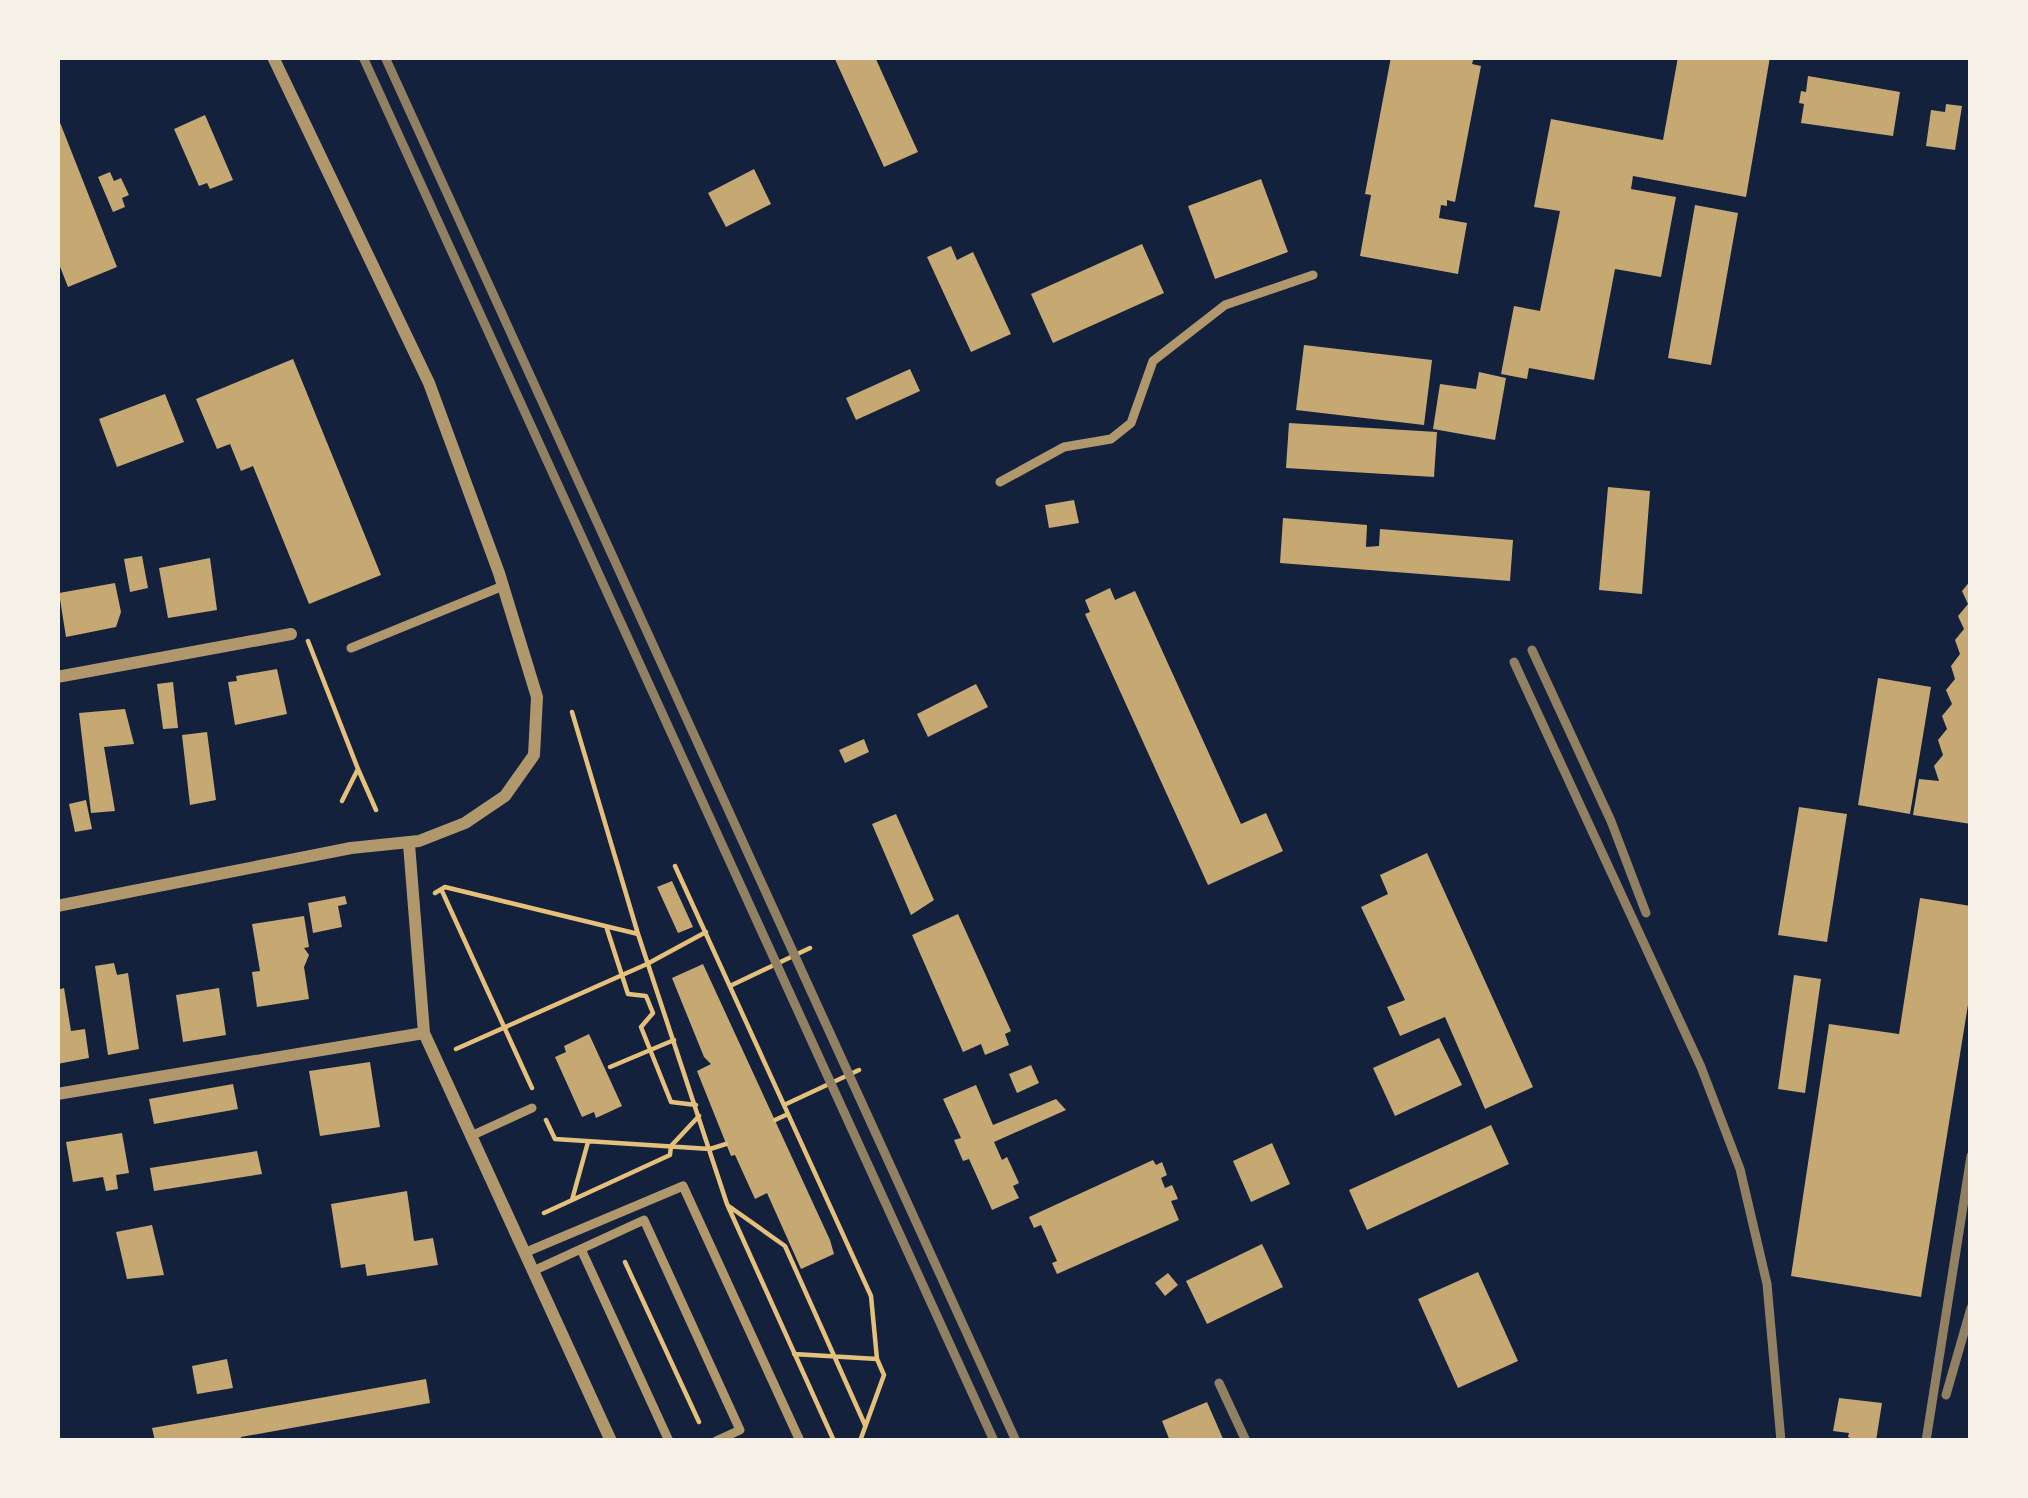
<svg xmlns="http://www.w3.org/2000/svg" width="2028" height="1498" viewBox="0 0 2028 1498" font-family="Literata,serif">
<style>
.building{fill:#c6a872}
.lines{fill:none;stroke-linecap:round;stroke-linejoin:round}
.path{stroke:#e5c07b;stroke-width:4.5}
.service{stroke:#b1986c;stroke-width:9}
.minor{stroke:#b1986c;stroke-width:12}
.rail{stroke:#918062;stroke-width:9}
</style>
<rect width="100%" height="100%" fill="#14213d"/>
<path class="building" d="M834 57H875L918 152 884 167Z
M1391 57H1474L1472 64 1481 66 1455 202 1447 200V206L1441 205 1439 218 1467 223 1458 274 1360 256 1371 195 1365 194Z
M1678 57H1770L1746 197 1633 176 1631 189 1676 197 1661 277 1615 269 1594 380 1529 368 1527 379 1501 374 1514 306 1540 311 1560 211 1534 207 1551 119 1663 140Z
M1808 76 1900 92 1893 136 1801 123 1804 104 1799 103 1801 91 1806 92Z
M1946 104 1962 106 1955 150 1926 146 1931 110 1945 112Z
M57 115 117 267 68 287 57 259Z
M205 115 233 180 210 189 207 183 199 186 174 129Z
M754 169 771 204 726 227 708 193Z
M110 172 114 181 121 178 129 195 122 198 125 207 113 212 98 177Z
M1261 179 1288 252 1215 279 1188 206Z
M1695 205 1738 213 1711 365 1668 358Z
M1142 244 1164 293 1053 343 1031 294Z
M951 246 957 260 973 252 1011 334 971 352 927 257Z
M1304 345 1432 360 1424 425 1296 410Z
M293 359 381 575 309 604 253 466 241 471 230 444 217 449 196 399Z
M910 369 920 391 856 420 846 398Z
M1479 372 1506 378 1495 440 1433 429 1440 384 1476 389Z
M165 394 184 442 117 467 99 419Z
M1289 423 1437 432 1434 477 1286 468Z
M1608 487 1650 491 1642 594 1599 590Z
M1074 500 1079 523 1049 528 1045 505Z
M1283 518 1367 525 1366 547 1379 546 1380 529 1513 540 1510 581 1280 563Z
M142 556 148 588 130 592 124 559Z
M210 558 217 610 168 618 159 568Z
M1971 580V824L1913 815 1919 779 1939 781 1934 766 1943 755 1938 740 1947 729 1942 716 1952 704 1946 690 1955 679 1951 666 1960 654 1955 640 1964 629 1958 616 1968 604 1962 591Z
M115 583 121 612 116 627 66 637 59 593Z
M1110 588 1115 600 1135 591 1241 824 1266 813 1283 851 1208 885 1085 614 1090 612 1085 600Z
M277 669 287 714 235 725 228 682 237 681 236 676Z
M1878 678 1931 687 1910 814 1858 805Z
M173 682 178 728 163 729 157 684Z
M976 684 988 707 928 737 917 714Z
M125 709 134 744 104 747 115 811 91 813 79 713Z
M207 732 216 800 190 805 182 735Z
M864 739 869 752 845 763 839 750Z
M86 800 92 829 75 832 69 804Z
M1799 807 1847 814 1827 942 1778 935Z
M896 814 934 900 911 915 872 824Z
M1427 853 1533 1087 1485 1109 1445 1017 1400 1036 1387 1007 1405 1000 1361 907 1388 894 1380 875Z
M672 881 693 927 678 933 657 887Z
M345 896 347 904 338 906 342 927 313 933 308 903Z
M1920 898 1971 906V986L1921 1297 1791 1276 1829 1024 1899 1034Z
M958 914 1011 1031 1005 1034 1009 1045 985 1055 981 1044 963 1052 912 935Z
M304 916 309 947 304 948 309 955 304 967 309 999 257 1007 252 972 260 971 252 924Z
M114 963 117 975 128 973 139 1049 108 1055 95 966Z
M703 964 830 1240 834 1254 801 1269 767 1193 755 1199 735 1155 731 1156 697 1071 711 1064 704 1057 672 978Z
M1794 975 1821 979 1805 1093 1778 1089Z
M64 988 71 1031 85 1029 89 1058 57 1064V990Z
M219 988 226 1035 183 1042 176 995Z
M589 1034 622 1106 596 1118 594 1112 582 1117 555 1057 566 1052 564 1046Z
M1439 1038 1462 1085 1395 1116 1373 1068Z
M370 1062 380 1127 320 1136 309 1071Z
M1031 1065 1039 1083 1017 1093 1009 1074Z
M233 1084 238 1109 154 1124 149 1099Z
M976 1085 993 1125 1056 1099 1066 1110 994 1142 1002 1160 1007 1157 1019 1183 1013 1186 1019 1198 992 1210 969 1159 963 1161 954 1140 961 1138 943 1099Z
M1491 1125 1509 1164 1367 1230 1349 1190Z
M122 1133 129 1173 116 1175 118 1189 106 1191 103 1177 73 1182 66 1142Z
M1272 1143 1290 1184 1251 1202 1233 1161Z
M257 1151 262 1174 154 1191 150 1168Z
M1153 1160 1156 1165 1162 1162 1167 1175 1161 1178 1165 1188 1172 1185 1178 1199 1171 1201 1179 1220 1057 1274 1052 1263 1057 1261 1041 1225 1034 1228 1029 1217Z
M407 1191 414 1241 433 1238 438 1265 367 1276 365 1264 341 1268 331 1204Z
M152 1225 164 1275 127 1279 116 1232Z
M1262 1244 1283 1287 1207 1324 1186 1281Z
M1478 1272 1518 1361 1458 1388 1418 1299Z
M1168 1273 1178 1285 1165 1296 1155 1283Z
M227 1359 233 1388 197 1394 192 1366Z
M426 1379 430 1403 241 1437V1441H155L152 1428Z
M1839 1398 1882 1403 1876 1441H1857L1848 1437 1849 1433 1833 1431Z
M1207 1402 1224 1441H1170L1162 1421Z"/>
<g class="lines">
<path class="path" d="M308 641 358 769 342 801
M572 712 638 934
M358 769 376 810
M675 866 871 1296 877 1359 884 1375 860 1441
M442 891 532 1088
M435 893 445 887 638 934 727 1204 834 1441
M607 929 628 994 646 996 653 1013 641 1027 671 1102 696 1105
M730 986 810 948
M456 1049 647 964 706 932
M610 1067 674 1040
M784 1105 859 1070
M546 1120 555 1139 710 1149 726 1144
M775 1120 788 1114
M572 1200 588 1142
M730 1207 785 1246 865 1425
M544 1213 670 1155 671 1146 699 1116
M625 1262 699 1422
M794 1354 877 1359"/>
<path class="service" d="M1000 482 1064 447 1111 439 1131 423 1153 361 1225 305 1313 275
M351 648 503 586
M471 1136 532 1108
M581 1249 669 1441
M524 1253 683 1186 800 1441
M533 1271 644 1220 740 1430 716 1441"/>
<path class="minor" d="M57 677 291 634
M409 844 424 1033 611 1441
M57 906 351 848 419 841 465 823 505 796 534 755 537 697 499 573 429 383 273 57
M57 1094 424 1033"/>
<path class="rail" d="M363 57 994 1441
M385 57 1016 1441
M1532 650 1611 821 1646 913
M1514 662 1701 1067 1740 1169 1767 1284 1781 1441
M1219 1383 1246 1441
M1946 1395 1971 1308
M1926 1441 1971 1156"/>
</g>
<rect width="2028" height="1498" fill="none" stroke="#f6f1e7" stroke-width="120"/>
</svg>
